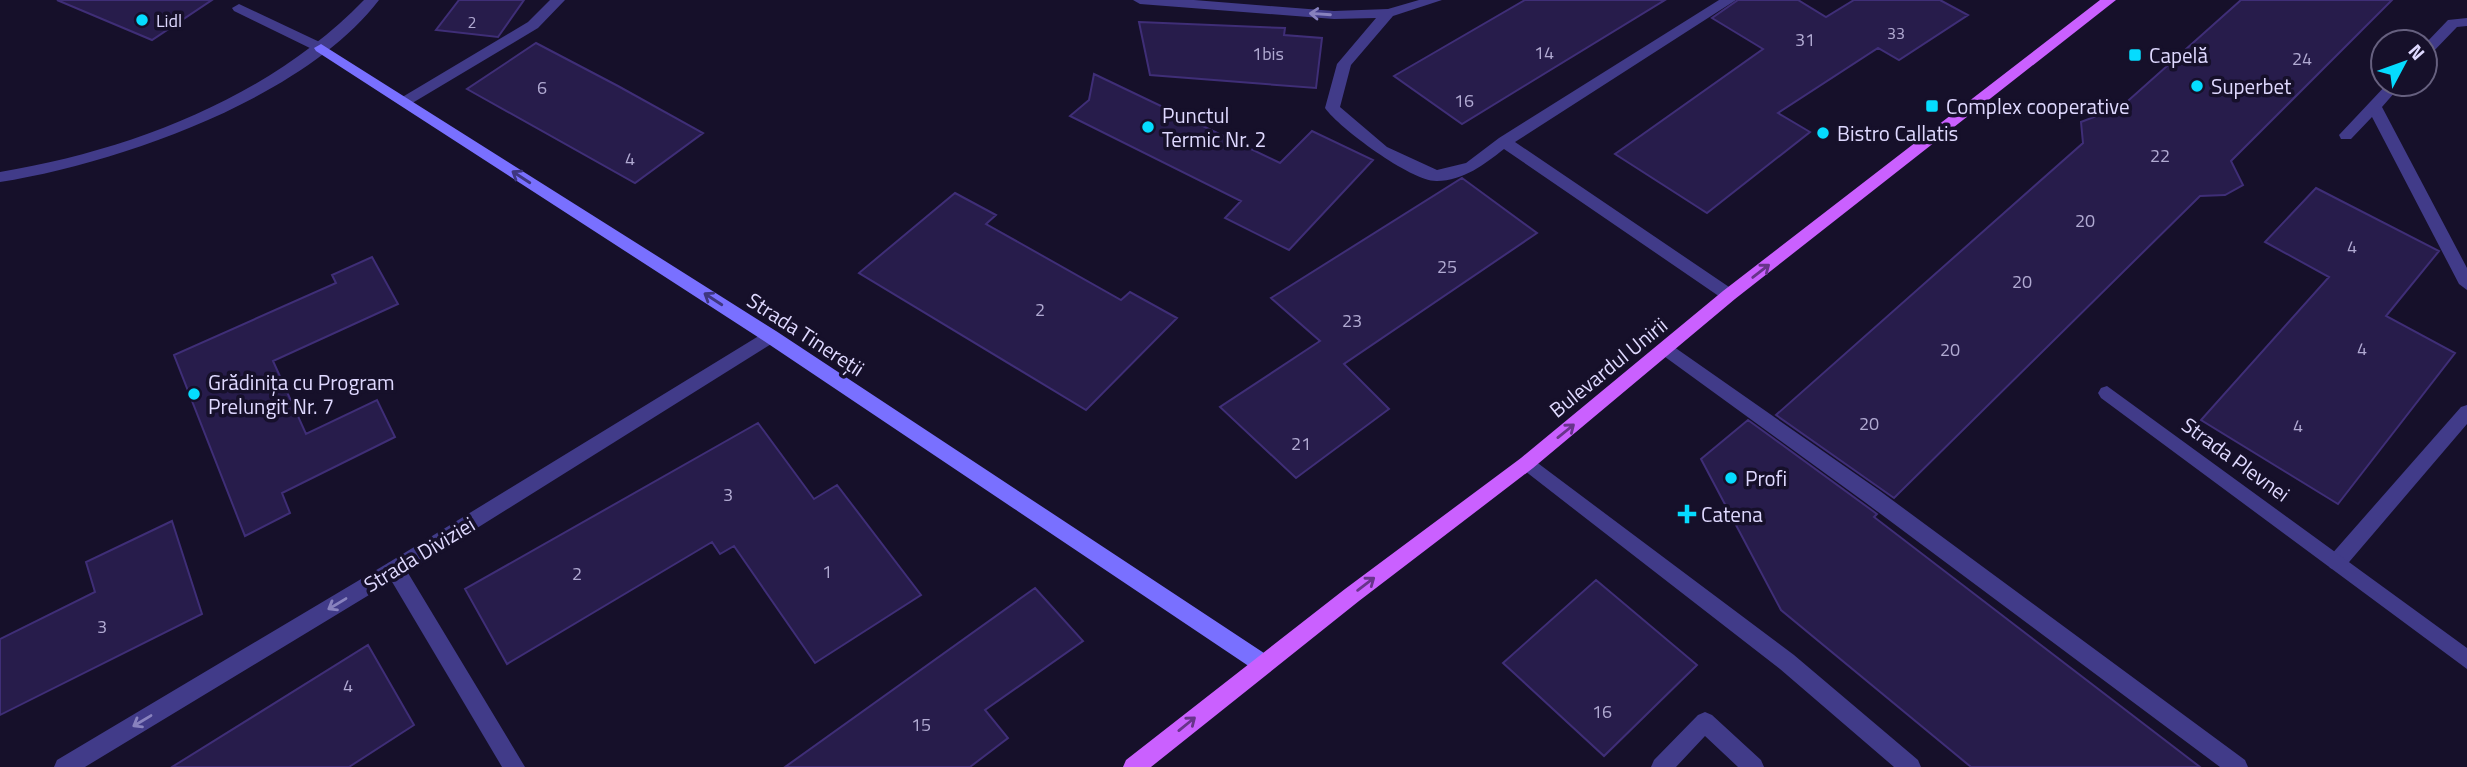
<svg xmlns="http://www.w3.org/2000/svg" width="2467" height="767" viewBox="0 0 2467 767" font-family="'Titillium Web',sans-serif">
<style>
.building{fill:#271c4b;stroke:#3f2e77;stroke-width:2}
.lines{fill:none;stroke-linecap:round;stroke-linejoin:round}
.lane{fill:#413b89;fill-rule:evenodd}
.street{fill:#413b89;fill-rule:evenodd}
.secondary{fill:#7970ff;fill-rule:evenodd}
.primary{fill:#ca60ff;fill-rule:evenodd}
.oneway{stroke:#8882be}
.oneway2{stroke:#3e367f}
.oneway3{stroke:#67348a}
.poi-dot{fill:#05dcff;stroke:#16102a;stroke-width:2.5}
.labels{text-anchor:middle;dominant-baseline:central;stroke-width:7;stroke-linejoin:round;paint-order:stroke}
.far-number-label{font-size:16px;fill:#b1aad2}
.far-poi-label{font-size:18px;fill:#dfd9ff;stroke:#16102a;text-anchor:start}
.number-label{font-size:18px;fill:#b1aad2}
.poi-label{font-size:21px;fill:#dfd9ff;stroke:#16102a;text-anchor:start}
.street-label{font-size:21px;fill:#dfd9ff;stroke:#16102a}
</style>
<rect width="100%" height="100%" fill="#16102a"/>
<path class="building" d="M57 0H212L152 40Z
M459 0H524L498 37 436 30Z
M1525 0H1665L1462 124 1394 76Z
M1738 0H1798L1826 17 1854 0H1940L1968 15 1899 60 1878 48 1778 113 1810 132 1707 213 1615 154 1763 49 1712 18Z
M2241 0H2392L2231 161 2243 185 2225 195 2200 196 1894 498 1776 415 2083 143 2081 122 2099 115 2111 116Z
M1139 22 1285 28 1284 35 1322 38 1316 88 1150 75Z
M536 43 618 86 703 133 635 183 467 89Z
M1094 74 1280 163 1312 131 1373 160 1289 250 1225 218 1241 201 1070 116 1089 100Z
M1462 178 1537 233 1344 364 1389 409 1296 478 1220 407 1320 341 1271 298Z
M2316 188 2439 251 2386 316 2455 353 2338 504 2201 420 2329 277 2265 242Z
M955 193 996 215 986 224 1121 300 1130 292 1177 318 1086 410 859 273Z
M372 257 398 304 273 361 306 434 377 400 395 437 282 493 290 513 245 536 174 355 336 283 332 275Z
M1748 420 1877 514 1874 517 2200 767H1971L1781 610 1701 459Z
M758 423 814 499 837 485 921 595 815 663 734 546 720 554 712 542 507 664 465 589Z
M172 521 202 614 0 715V639L95 592 86 562Z
M1596 580 1697 665 1604 756 1503 663Z
M1035 588 1083 641 985 710 1008 738 970 767H785Z
M368 645 414 725 349 767H172Z"/>
<g class="lines">
<path class="lane" d="M550 0H565L538 28 409 105H399V99L528 22Z
M239 4 326 45 328 48 321 52 316 51 234 11 232 8Z
M2467 18V26L2457 27 2430 55 2425 56V44L2448 20Z
M2387 84H2402L2382 107 2467 268V290L2459 284 2372 117 2351 139H2341L2339 135Z
M1667 342 1880 491 2245 760 2248 767H2220L1866 503 1661 354 1658 349Z
M2467 405V424L2344 568 2337 570 2330 568 2327 562 2330 556 2461 407Z
M1527 455 1794 655 1918 760 1921 767H1894L1780 669 1521 468 1518 463 1521 458Z
M395 561 402 563 525 767H502L388 575 385 569 388 563Z
M1705 712 1712 715 1761 760 1764 767H1738L1705 736 1676 767H1651L1654 760 1698 715Z"/>
<path class="street" d="M364 0H379C303 99 119 163 0 182V172C132 150 270 97 364 0Z
M1133 0H1194L1334 11 1388 9 1419 0H1442L1393 16 1351 65 1340 107 1387 147 1437 170 1466 163 1499 138 1719 0H1736L1515 142 1735 291 1737 295 1729 301 1723 299 1504 149C1485 164 1463 181 1437 181 1412 182 1339 128 1325 108L1337 64 1376 18 1334 19 1140 4Z
M770 329 779 336 776 341 402 575 85 767H54L57 760 388 563Z
M2107 386 2467 648V669L2101 398 2098 393 2101 388Z"/>
<path class="secondary" d="M321 44 776 331 1270 657 1273 664 1270 671 1263 673 1256 671 764 341 316 51 314 48Z"/>
<path class="primary" d="M2100 0H2116L1735 299 1533 468 1359 601 1151 767H1123L1126 760 1345 589 1521 458 1723 291Z"/>
</g>
<defs><path id="oneway-shaft" d="M-6 0H5M1.5-3L5.5 0L1.5 3" fill="none" stroke-width="1.6" stroke-linecap="round" stroke-linejoin="round" transform="scale(1.75)"/></defs>
<g class="oneway">
<use href="#oneway-shaft" transform="translate(1320 14) rotate(-176)"/>
<use href="#oneway-shaft" transform="translate(337 604) rotate(149)"/>
<use href="#oneway-shaft" transform="translate(142 721) rotate(149)"/>
</g>
<g class="oneway2">
<use href="#oneway-shaft" transform="translate(521 177) rotate(-147)"/>
<use href="#oneway-shaft" transform="translate(713 299) rotate(-147)"/>
</g>
<g class="oneway3">
<use href="#oneway-shaft" transform="translate(1761 271) rotate(-38)"/>
<use href="#oneway-shaft" transform="translate(1566 431) rotate(-39)"/>
<use href="#oneway-shaft" transform="translate(1366 584) rotate(-37)"/>
<use href="#oneway-shaft" transform="translate(1187 724) rotate(-39)"/>
</g>
<g class="poi-dot">
<circle cx="142" cy="20" r="7"/>
<rect x="2128" y="48" width="14" height="14" rx="3.5"/>
<circle cx="2197" cy="86" r="7"/>
<rect x="1925" y="99" width="14" height="14" rx="3.5"/>
<circle cx="1148" cy="127" r="7"/>
<circle cx="1823" cy="133" r="7"/>
<circle cx="194" cy="394" r="7"/>
<circle cx="1731" cy="478" r="7"/>
<path d="M1683.5 503.5h7v7h7v7h-7v7h-7v-7h-7v-7h7z"/>
</g>
<g class="labels">
<g class="far-number-label">
<text x="472" y="22">2</text>
<text x="1896" y="33">33</text>
</g>
<g class="far-poi-label">
<text x="156" y="20">Lidl</text>
</g>
<g class="number-label">
<text x="1805" y="39">31</text>
<text x="1544" y="52">14</text>
<text x="1268" y="53">1bis</text>
<text x="2302" y="58">24</text>
<text x="542" y="87">6</text>
<text x="1464" y="100">16</text>
<text x="2160" y="155">22</text>
<text x="630" y="158">4</text>
<text x="2085" y="220">20</text>
<text x="2352" y="246">4</text>
<text x="1447" y="266">25</text>
<text x="2022" y="281">20</text>
<text x="1040" y="309">2</text>
<text x="1352" y="320">23</text>
<text x="2362" y="348">4</text>
<text x="1950" y="349">20</text>
<text x="1869" y="423">20</text>
<text x="2298" y="425">4</text>
<text x="1301" y="443">21</text>
<text x="728" y="494">3</text>
<text x="827" y="571">1</text>
<text x="577" y="573">2</text>
<text x="102" y="626">3</text>
<text x="348" y="685">4</text>
<text x="1602" y="711">16</text>
<text x="921" y="724">15</text>
</g>
<g class="poi-label">
<text x="2149" y="55">Capelă</text>
<text x="2211" y="86">Superbet</text>
<text x="1946" y="106">Complex cooperative</text>
<text x="1162" y="115">Punctul<tspan x="1162" dy="24">Termic Nr. 2</tspan></text>
<text x="1837" y="133">Bistro Callatis</text>
<text x="208" y="382">Grădinița cu Program<tspan x="208" dy="24">Prelungit Nr. 7</tspan></text>
<text x="1745" y="478">Profi</text>
<text x="1701" y="514">Catena</text>
</g>
<g class="street-label">
<text transform="translate(806 334) rotate(33)">Strada Tinereții</text>
<text transform="translate(1608 367) rotate(-39)">Bulevardul Unirii</text>
<text transform="translate(2236 459) rotate(36)">Strada Plevnei</text>
<text transform="translate(419 554) rotate(-31)">Strada Diviziei</text>
</g>
</g>
<g transform="translate(2404 63) rotate(49)"><circle r="33" fill="#16102a" stroke="#66607f" stroke-width="2"/>
<path d="M0-5L12 26L0 18L-12 26Z" fill="#05dcff"/>
<text y="-10" font-size="19" font-weight="bold" text-anchor="middle" fill="#dfd9ff">N</text>
</g>
</svg>
